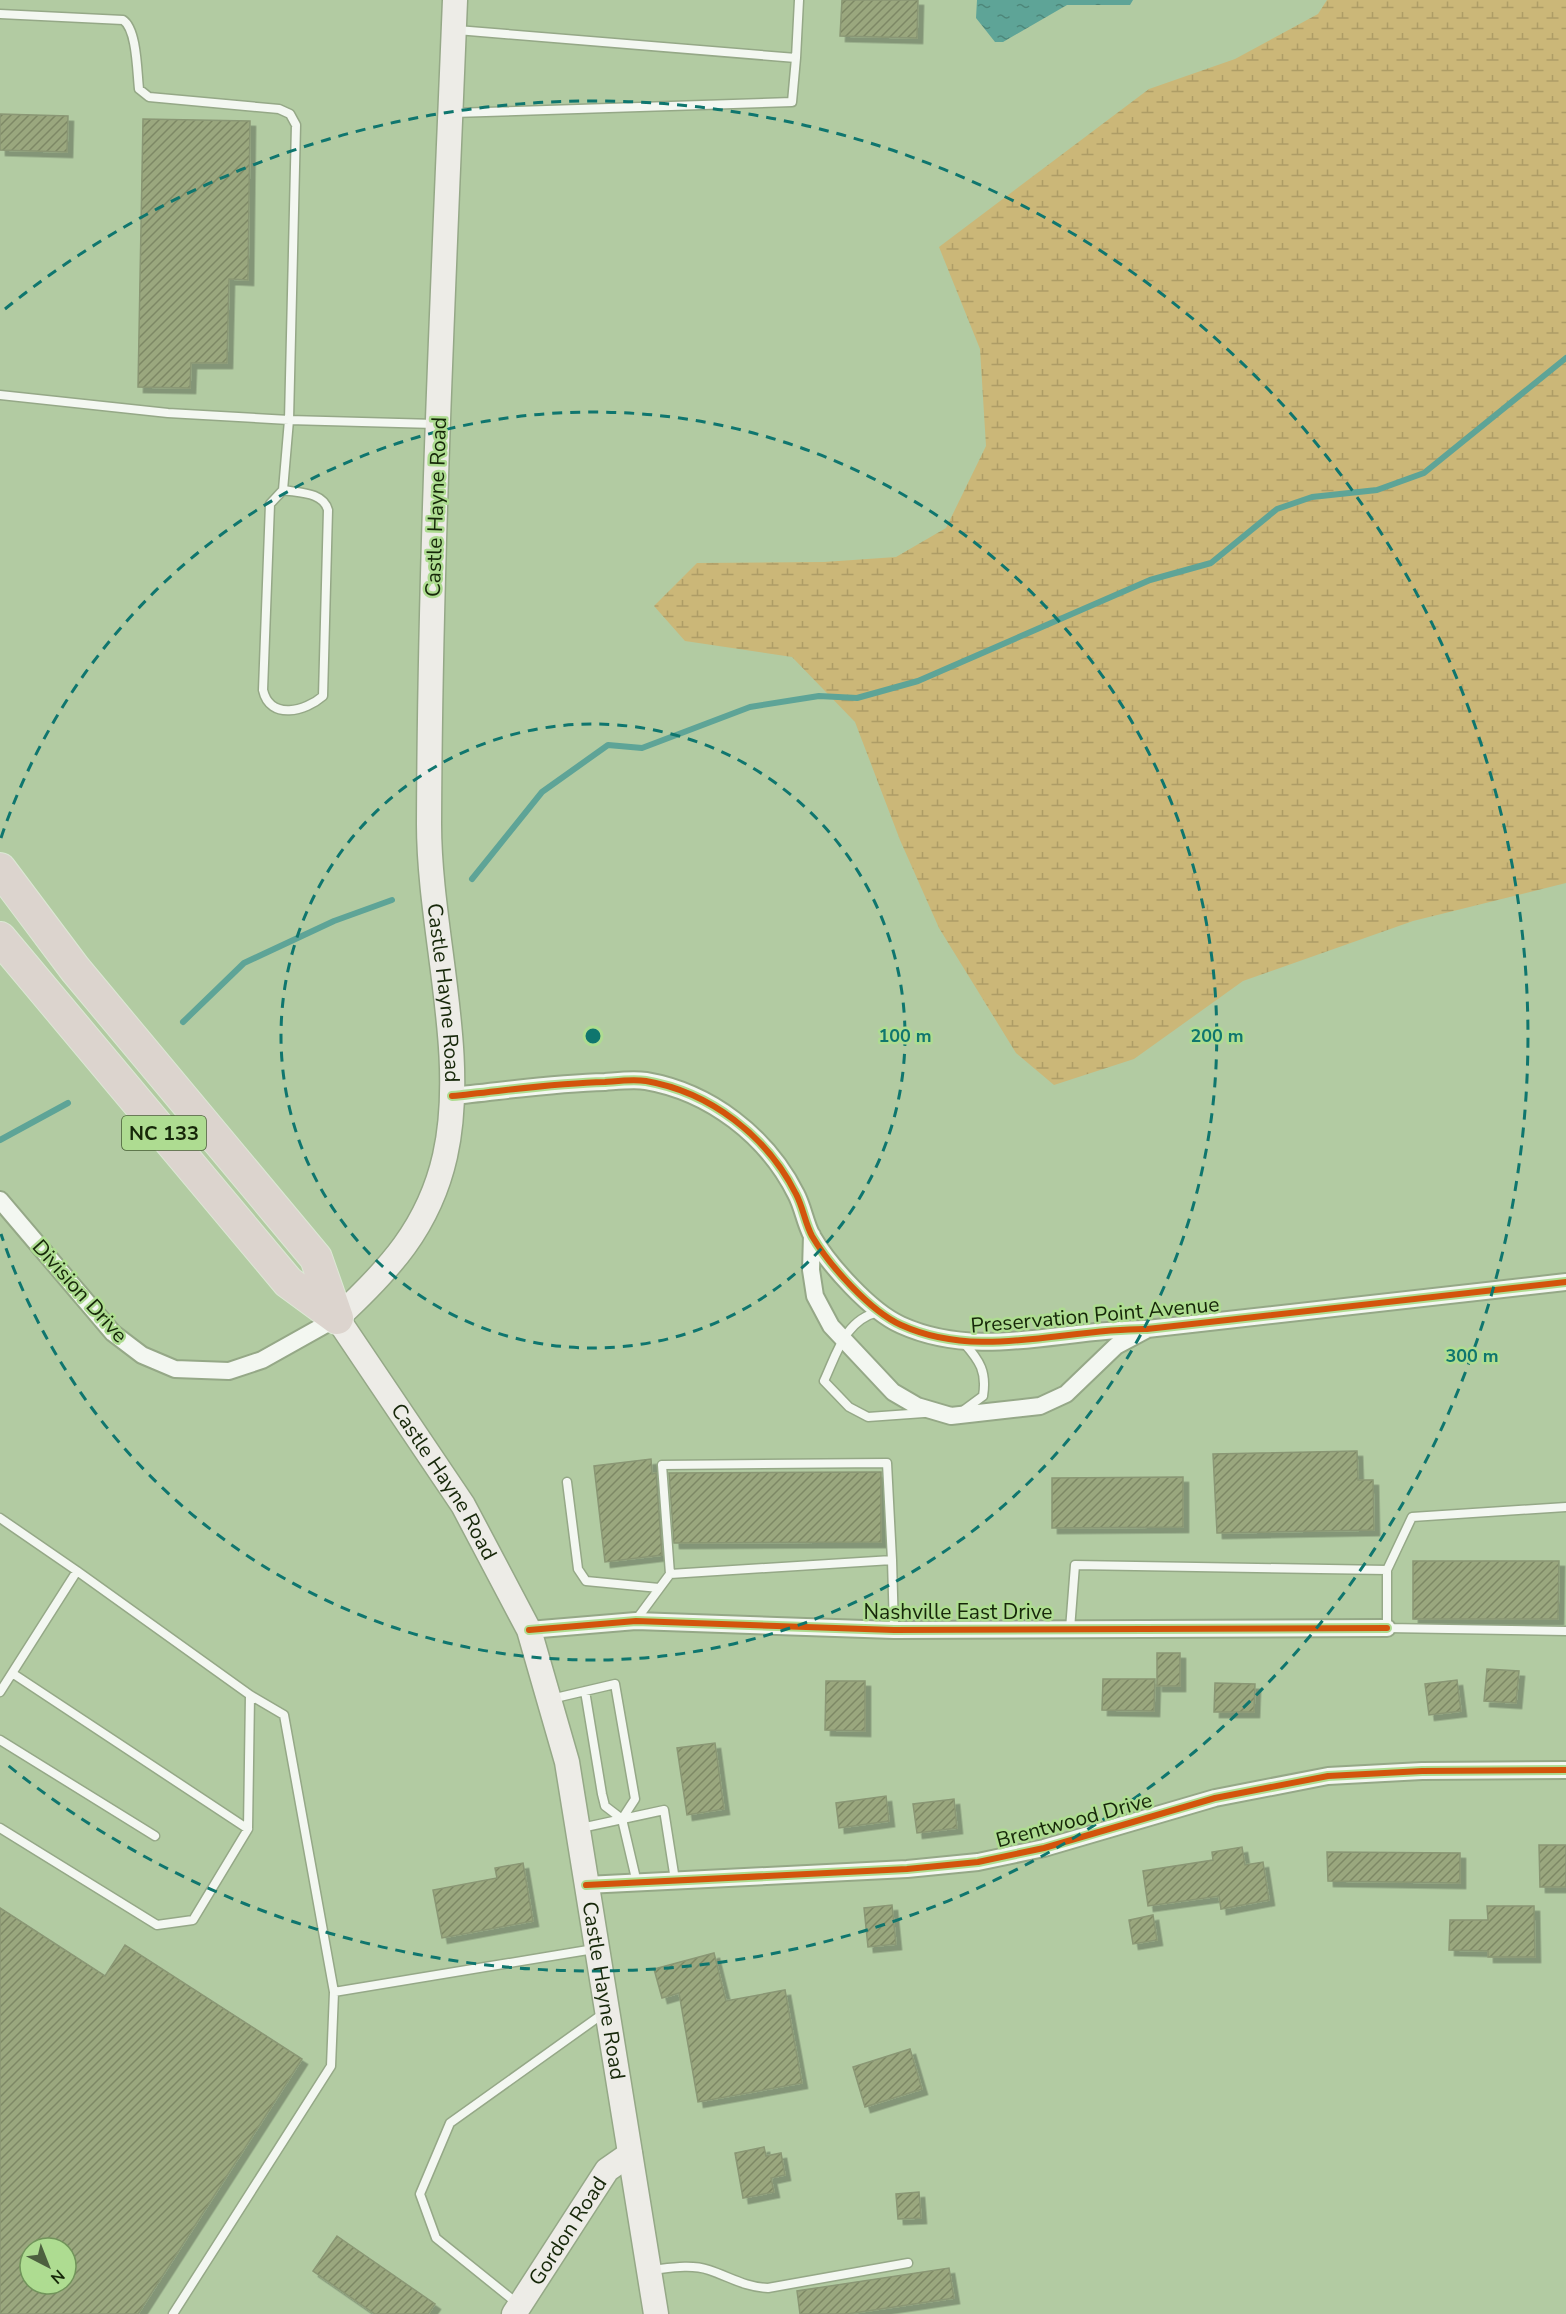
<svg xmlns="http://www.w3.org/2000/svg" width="1566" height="2314" viewBox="0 0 1566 2314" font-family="'Nunito Sans',sans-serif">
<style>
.wetland{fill:url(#wetland-marsh)}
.water{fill:url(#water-ripples)}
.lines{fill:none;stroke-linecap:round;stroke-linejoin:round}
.stream{stroke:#5ea497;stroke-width:6}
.building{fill:url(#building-hatch);stroke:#8a9774;stroke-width:1.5;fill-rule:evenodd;filter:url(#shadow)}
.lane-casing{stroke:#95a887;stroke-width:11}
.street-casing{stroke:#95a887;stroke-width:20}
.secondary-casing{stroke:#95a887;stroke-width:27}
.highway-casing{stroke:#dce8d5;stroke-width:34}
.lane{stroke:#f3f7f1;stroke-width:8}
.street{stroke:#f3f7f1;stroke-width:16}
.secondary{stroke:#edece7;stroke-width:24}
.highway{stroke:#dcd4ce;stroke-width:32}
.cycleway-casing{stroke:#aedc91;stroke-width:10}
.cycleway{stroke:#d3540c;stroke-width:6}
.ring{fill:none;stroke:#0f766e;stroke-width:3;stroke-dasharray:10 8}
.labels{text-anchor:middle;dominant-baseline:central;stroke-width:5;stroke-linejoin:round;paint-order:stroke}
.shield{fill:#aedc91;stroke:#445d32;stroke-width:1.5}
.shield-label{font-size:20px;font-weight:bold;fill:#162709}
.street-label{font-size:21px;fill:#162709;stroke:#aedc91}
.centre{fill:#0f766e;stroke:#aedc91;stroke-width:3}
.ring-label{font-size:18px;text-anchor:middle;font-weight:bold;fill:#0f766e;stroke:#aedc91;stroke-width:5;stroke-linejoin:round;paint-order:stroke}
</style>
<defs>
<pattern id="wetland-marsh" width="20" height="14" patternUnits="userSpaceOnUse" patternTransform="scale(1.5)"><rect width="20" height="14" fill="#cbb778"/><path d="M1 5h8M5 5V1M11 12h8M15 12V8" fill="none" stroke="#ae9d66"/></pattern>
<pattern id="water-ripples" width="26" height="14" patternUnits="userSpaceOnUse" patternTransform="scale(1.5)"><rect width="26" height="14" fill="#5ea497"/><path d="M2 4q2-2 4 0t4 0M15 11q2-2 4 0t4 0" fill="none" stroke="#4d8679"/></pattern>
<pattern id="building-hatch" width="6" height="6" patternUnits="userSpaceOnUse" patternTransform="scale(1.5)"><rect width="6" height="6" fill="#9aa77e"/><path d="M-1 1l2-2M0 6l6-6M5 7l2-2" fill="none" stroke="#7d8865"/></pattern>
<filter id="shadow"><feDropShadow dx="5.5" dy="5.5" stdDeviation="0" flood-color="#0004"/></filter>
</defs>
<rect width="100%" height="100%" fill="#b2cba2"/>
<path class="wetland" d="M1327 0H1566V883L1413 921 1243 981 1134 1059 1054 1085 1016 1053 939 928 900 840 855 722 792 657 685 641 654 606 697 563 824 562 896 557 946 528 986 446 980 349 939 247 1149 89 1235 59 1318 14Z"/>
<path class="water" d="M977 0H1133L1130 5H1067L1003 42H995L976 18Z"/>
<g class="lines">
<path class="stream" d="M472 879 542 792 608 745 642 748 750 707 819 696 857 698 918 681 1150 580 1211 563 1277 509 1312 497 1377 490 1424 473 1566 358
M183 1022 244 963 334 921 392 900
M0 1140 68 1103"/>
</g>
<path class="building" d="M842 0H918L917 38 840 36Z
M0 114 68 116 67 152 0 150Z
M143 119 250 121 248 280 229 279 227 363H191L190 388 138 387Z
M1357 1451 1358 1480H1373L1374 1530 1217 1533 1213 1454Z
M651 1459 652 1474 656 1473 662 1555 605 1562 594 1466Z
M881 1472V1542L674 1543 669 1473Z
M1183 1477V1527L1052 1528V1478Z
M1413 1561H1559L1558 1619H1413Z
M1157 1653H1180V1686H1157Z
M1487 1669 1519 1671 1516 1703 1484 1701Z
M1103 1679H1155L1154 1711 1102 1710Z
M1457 1680 1461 1711 1429 1715 1425 1684Z
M826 1681H865V1731L825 1730Z
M1215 1683 1255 1684 1254 1712H1214Z
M715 1743 724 1809 687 1815 677 1748Z
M886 1796 889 1821 839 1828 836 1803Z
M954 1799 957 1828 917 1833 913 1804Z
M1539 1845H1566V1887H1540Z
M1242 1847 1245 1865 1263 1862 1269 1900 1221 1909 1219 1896 1148 1906 1143 1871 1213 1860 1212 1852Z
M1327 1852 1460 1853V1883L1328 1881Z
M523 1863 533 1921 442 1938 433 1890 497 1878 495 1868Z
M892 1905 896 1944 868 1947 864 1908Z
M1487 1906H1534L1535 1957H1488V1951L1449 1950 1450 1920H1488Z
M0 1908 105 1976 125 1945 302 2059 138 2314H0ZM30 2248H66V2284H30Z
M1153 1915 1157 1940 1133 1944 1129 1920Z
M714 1953 726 2001 785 1990 802 2083 698 2102 679 1993 662 1998 654 1969Z
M910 2049 922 2089 865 2107 853 2067Z
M764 2147 766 2156 781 2153 785 2175 771 2178 774 2192 743 2198 735 2153Z
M919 2192 921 2218 898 2219 896 2194Z
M337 2236 435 2304 428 2314H375L313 2271Z
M949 2268 954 2298 847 2314H800L797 2291Z"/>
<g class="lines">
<g class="lane-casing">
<path id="lane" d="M0 14 123 20C137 29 137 72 139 89L149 97 279 109 290 114 296 125 289 420 168 413 0 395
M457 30 796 58 799 0
M453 113 792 102 796 58
M283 490C300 493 323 492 328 510L323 696C306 711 270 721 263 690L270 504 283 490 289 420 435 424
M878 1312C845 1320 837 1353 824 1381L849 1407 868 1417 924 1413
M964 1343C980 1361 987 1372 983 1396L964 1410
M567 1482 578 1569 586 1581 659 1588
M1566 1507 1412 1517 1387 1570V1628L1566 1631
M0 1518 77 1571
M670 1574 662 1465 887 1463 892 1560
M636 1620 670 1574 892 1560 894 1630
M1070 1629 1075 1565 1387 1570
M12 1673 248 1829
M585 1691 602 1794 605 1806 622 1819 637 1883
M0 1692 77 1571 250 1695
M551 1699 615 1684 635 1799 622 1819
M0 1740 155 1836
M0 1828 157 1925 193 1920 248 1829 250 1695 284 1715 334 1992 594 1949
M581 1828 664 1810 675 1880
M652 2270C670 2268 691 2264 709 2270 730 2277 745 2287 768 2288L908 2263
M518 2304 436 2238 420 2194 450 2123 604 2013
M173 2314 331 2066 334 1992"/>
</g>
<g class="street-casing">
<path id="street" d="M452 1096C503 1091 554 1083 605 1082 618 1081 633 1079 646 1081 710 1092 767 1136 796 1194 803 1207 805 1223 812 1236 829 1265 870 1311 901 1325 980 1361 1064 1328 1147 1329L1566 1282
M0 1200 113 1333 142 1355 175 1369 229 1371 262 1360 337 1318
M812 1235 811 1270 815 1296 831 1326 893 1392 917 1406 951 1416 1040 1406 1066 1394 1116 1346 1146 1330
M529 1630 636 1621 894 1630 1387 1628
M586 1885 907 1869 978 1862 1044 1848 1215 1798 1328 1776 1422 1771 1566 1770"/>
</g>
<g class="secondary-casing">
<g id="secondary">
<path id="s1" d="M455 0C444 274 430 549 429 824 429 930 468 1054 445 1156 429 1227 389 1270 337 1318L463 1505 529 1630 567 1762 656 2314"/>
<path id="s2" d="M514 2314 607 2170 630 2154"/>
</g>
</g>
<g class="highway-casing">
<path id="highway" d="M0 869 75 969 316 1258 337 1318
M0 938 288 1282 337 1318"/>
</g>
<use href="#lane" class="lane"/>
<use href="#street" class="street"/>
<use href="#secondary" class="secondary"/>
<use href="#highway" class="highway"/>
<g class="cycleway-casing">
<path id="cycleway" d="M452 1096C503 1091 554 1083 605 1082 618 1081 633 1079 646 1081 710 1092 767 1136 796 1194 803 1207 805 1223 812 1236 829 1265 870 1311 901 1325 980 1361 1064 1328 1147 1329L1566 1282
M529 1630 636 1621 894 1630 1387 1628
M586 1885 907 1869 978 1862 1044 1848 1215 1798 1328 1776 1422 1771 1566 1770"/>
</g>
<use href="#cycleway" class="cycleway"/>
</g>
<g class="ring">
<circle cx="593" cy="1036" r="312"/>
<path d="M1 838A624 624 0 1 1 1 1234"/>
<path d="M5 309A935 935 0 1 1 5 1763"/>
</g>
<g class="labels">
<rect class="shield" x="122" y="1116" width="84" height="34" rx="4.5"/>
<g class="shield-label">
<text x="164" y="1133">NC 133</text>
</g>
<g class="street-label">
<text transform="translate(436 507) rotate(-88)">Castle Hayne Road</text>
<text stroke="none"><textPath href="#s1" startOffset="994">Castle Hayne Road</textPath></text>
<text transform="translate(80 1291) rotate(48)">Division Drive</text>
<text transform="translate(1095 1315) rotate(-5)">Preservation Point Avenue</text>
<text stroke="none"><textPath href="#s1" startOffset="1552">Castle Hayne Road</textPath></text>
<text x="958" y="1612">Nashville East Drive</text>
<text transform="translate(1074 1820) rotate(-15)">Brentwood Drive</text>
<text stroke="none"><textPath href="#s1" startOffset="2092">Castle Hayne Road</textPath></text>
<text stroke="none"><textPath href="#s2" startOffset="99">Gordon Road</textPath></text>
</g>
</g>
<circle cx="593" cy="1036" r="9" class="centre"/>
<g class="ring-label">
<text x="905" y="1042">100 m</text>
<text x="1217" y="1042">200 m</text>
<text x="1472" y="1362">300 m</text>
</g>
<g transform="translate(48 2266) rotate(138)"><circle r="28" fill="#aedc91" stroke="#71945b" stroke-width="1.5"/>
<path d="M0-4.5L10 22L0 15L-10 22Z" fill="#4d603f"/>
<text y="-9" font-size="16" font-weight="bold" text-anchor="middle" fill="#162709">N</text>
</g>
</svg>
